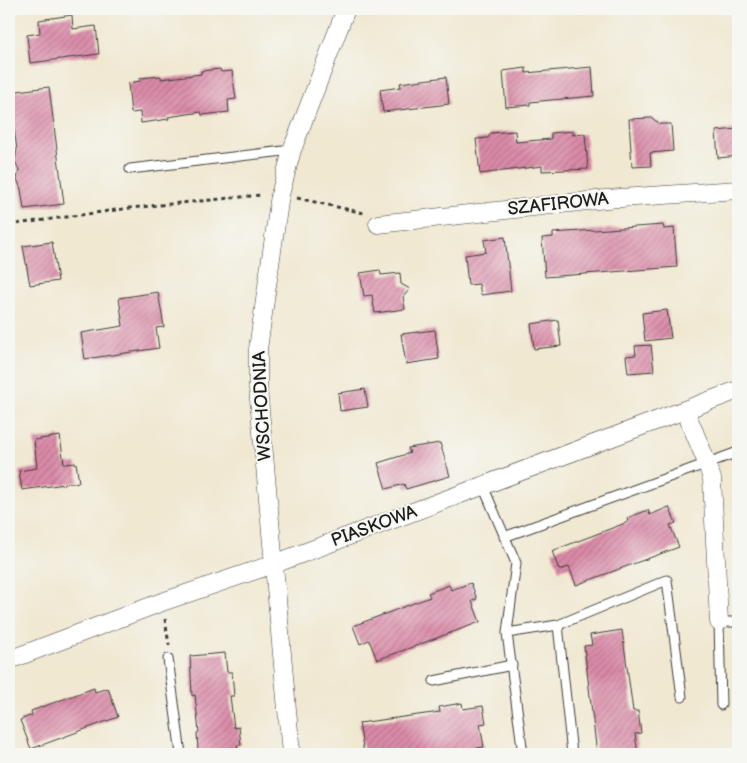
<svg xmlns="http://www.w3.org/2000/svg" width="747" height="763" viewBox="0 0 747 763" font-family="'Balsamiq Sans',sans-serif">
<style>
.building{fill:url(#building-hatch)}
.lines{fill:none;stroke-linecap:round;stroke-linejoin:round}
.service-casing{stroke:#3c3b37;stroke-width:11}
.minor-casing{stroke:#3c3b37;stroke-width:19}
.path{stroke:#3c3b37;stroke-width:3;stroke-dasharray:4 4;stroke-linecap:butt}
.service{stroke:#fff;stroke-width:9}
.minor{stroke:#fff;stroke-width:18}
.labels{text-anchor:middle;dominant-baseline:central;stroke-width:4;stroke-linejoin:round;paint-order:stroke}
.street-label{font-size:18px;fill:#1c1c1c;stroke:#f6f6f2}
</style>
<defs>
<pattern id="building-hatch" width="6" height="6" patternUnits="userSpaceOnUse" patternTransform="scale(1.25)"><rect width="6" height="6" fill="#db8ba9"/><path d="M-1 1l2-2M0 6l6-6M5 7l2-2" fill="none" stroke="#b17189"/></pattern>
</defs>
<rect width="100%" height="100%" fill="#f6f6f2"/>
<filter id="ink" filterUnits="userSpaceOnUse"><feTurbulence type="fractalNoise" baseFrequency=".02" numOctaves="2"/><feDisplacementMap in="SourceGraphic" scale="10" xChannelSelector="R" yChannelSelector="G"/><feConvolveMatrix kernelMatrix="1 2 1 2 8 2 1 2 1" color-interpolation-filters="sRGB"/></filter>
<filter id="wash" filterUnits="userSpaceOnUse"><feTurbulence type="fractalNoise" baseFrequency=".0096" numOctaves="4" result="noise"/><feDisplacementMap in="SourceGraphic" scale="20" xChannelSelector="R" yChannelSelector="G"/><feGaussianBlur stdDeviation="1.12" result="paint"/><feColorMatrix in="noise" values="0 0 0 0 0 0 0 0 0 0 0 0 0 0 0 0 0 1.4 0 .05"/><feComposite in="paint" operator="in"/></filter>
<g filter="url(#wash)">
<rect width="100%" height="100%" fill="#f0e8d1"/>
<g id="blocks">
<path class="building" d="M72 15 73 29 96 26 99 54 30 63 27 35 40 33 39 20Z
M592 67 594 96 530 102V105L506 107 503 71 526 68V73Z
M220 69 221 72 232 71 236 99 228 100 229 112 202 115 201 112 168 117 169 119 141 123 140 112 131 113 128 83 140 81V78L161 76V79L201 74V71Z
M446 77 449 104 383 112 380 90 401 87 400 83Z
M49 87 64 204 24 209 21 189 17 179 19 170 15 161 17 150 9 92Z
M652 118 660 124H671L673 151 650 153 651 166 632 167 629 119Z
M738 129V156L718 158 716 131Z
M515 131 516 142 551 139V133L573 131V135L585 134 588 169 542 171V166L480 174 476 139 488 138 491 133Z
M663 225 664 229 674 228 677 267 545 277 542 238 553 237V233Z
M505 237 511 291 481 295 479 284 468 285 465 255 486 252 484 240Z
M52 242 58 281 30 285 23 246Z
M380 270 381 275 400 273 401 284 410 289 403 297 405 309 375 313 372 295 364 296 360 273Z
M158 292 164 327 156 328 159 348 85 359 81 333 123 326 119 298Z
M667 310 671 338 645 341 642 313Z
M558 320 561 346 534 349 531 324Z
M435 330 439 359 406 364 401 334Z
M651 345 654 371 628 373 626 356 636 355 635 346Z
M365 389 368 407 340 411 338 393Z
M60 436 64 464 76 463 79 482 22 490 19 471 37 468 34 440Z
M440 443 450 476 406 489 404 484 386 489 378 463 410 453 408 448Z
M669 507 676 523 670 525 679 547 576 585 569 567 559 570 552 551 628 522 627 518 648 510 650 515Z
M471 583 477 599 472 601 480 622 377 660 369 640 360 644 353 626 430 597 428 593 449 585 451 590Z
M622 630 633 711H638L641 733 635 734 638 754H621L620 751 597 754 584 646 592 645 590 635Z
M225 653 227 672H232L234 696H230L234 728 239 727 241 745H237L238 754H201V749L198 750 197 733 199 732 195 695 192 696 190 656Z
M94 688 95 692 108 688 118 717 31 749 20 720 32 715 31 711Z
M462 703 463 709 483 706 486 723 480 724 484 747 435 754H364L359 723 440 712 439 707Z"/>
</g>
</g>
<g filter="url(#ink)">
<use href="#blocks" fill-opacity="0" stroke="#3c3b37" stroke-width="1"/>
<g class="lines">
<g class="service-casing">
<path id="service" d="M130 169 292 150
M483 486 516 563 507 633 523 754
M504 537 738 452
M558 625 572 754
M507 633 558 625 667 580 682 697
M168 659 181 754
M434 681 512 665
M721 705 719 622H738"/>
</g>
<g class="minor-casing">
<path id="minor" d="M378 224 606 199 738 190
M685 410 707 463 712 479 719 622
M9 660 162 602 274 564 738 390
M291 754 258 388V349L280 195 292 150 346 9"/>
</g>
<path class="path" d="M297 198 364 213
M9 225 130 208 261 195
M165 619 169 645"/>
<use href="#service" class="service"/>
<use href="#minor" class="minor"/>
</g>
</g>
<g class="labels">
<g class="street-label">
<text transform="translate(558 204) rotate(-6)">SZAFIROWA</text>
<text transform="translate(262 406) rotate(-93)">WSCHODNIA</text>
<text transform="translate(374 526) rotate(-20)">PIASKOWA</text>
</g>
</g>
<rect width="747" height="763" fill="none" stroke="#f6f6f2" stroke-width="30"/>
</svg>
